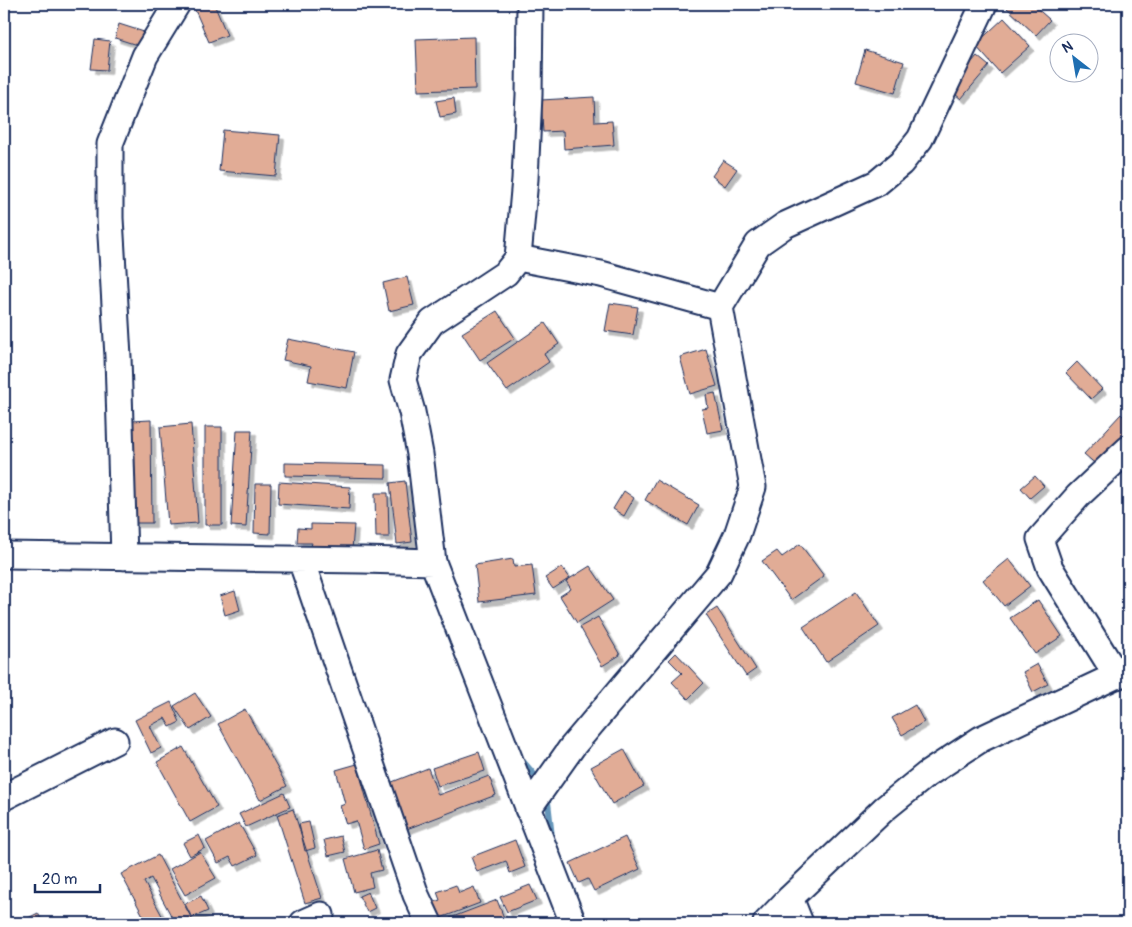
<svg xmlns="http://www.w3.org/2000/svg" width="1132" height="927" viewBox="0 0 1132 927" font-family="Pangolin,sans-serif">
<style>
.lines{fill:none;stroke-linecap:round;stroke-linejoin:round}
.stream{stroke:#6596ba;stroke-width:6}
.building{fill:#e1ac96;stroke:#1b2f5e;filter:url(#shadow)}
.minor-casing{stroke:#1b2f5e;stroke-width:29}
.minor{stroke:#fff;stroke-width:25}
</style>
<defs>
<filter id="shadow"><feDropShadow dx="4.5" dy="4.5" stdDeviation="0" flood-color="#0004"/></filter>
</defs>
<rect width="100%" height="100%" fill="#fff"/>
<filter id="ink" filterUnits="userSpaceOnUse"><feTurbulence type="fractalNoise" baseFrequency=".02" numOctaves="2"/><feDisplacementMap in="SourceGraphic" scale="10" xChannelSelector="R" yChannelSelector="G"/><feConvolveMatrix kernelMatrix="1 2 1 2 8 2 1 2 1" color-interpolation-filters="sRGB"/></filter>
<g filter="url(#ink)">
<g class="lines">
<path class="stream" d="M521 759 533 773
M548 802 552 837"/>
</g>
<path class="building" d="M209 4H214L227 35 209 42 195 10Z
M1011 4H1032L1050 20 1036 35 1007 8Z
M1004 18 1030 46 1000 73 975 45Z
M119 24 144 32 140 46 115 38Z
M474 37 475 89 418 91 416 39Z
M95 39 110 41 107 70 91 69Z
M865 50 904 62 895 93 856 82Z
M977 56 989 66 961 99 949 89Z
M594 97 595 122 612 121 614 145 564 149 563 131 543 132 541 100Z
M454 98 456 114 440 117 436 101Z
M223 130 280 135 276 176 219 171Z
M723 160 737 169 725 186 712 176Z
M407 277 414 305 389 311 383 283Z
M610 303 638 307 633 335 605 331Z
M497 311 515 338 480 360 462 333Z
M545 323 559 344 544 354 549 362 507 391 487 363Z
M288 339 354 352 347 388 308 381 311 366 283 360Z
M706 349 717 386 690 394 680 357Z
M1077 362 1102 389 1091 399 1066 373Z
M715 393 723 430 707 433 702 409 708 408 706 395Z
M1121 414 1128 421V435L1099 467 1084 454Z
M151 420 152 523H132L131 421Z
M191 424 198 523 168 525 160 427Z
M205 427H222V525H205Z
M237 430H252L246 527 231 526Z
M285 463 386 465V478L285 476Z
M1035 476 1044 486 1030 498 1021 488Z
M656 480 699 505 688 525 645 500Z
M405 481 412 542 397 544 390 483Z
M279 482 350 487 349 509 278 504Z
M255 484H271L270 534 254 533Z
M624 491 634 498 624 516 613 509Z
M375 493H388L389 537H376Z
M311 524 354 525 352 550 310 548 312 543H297L298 528 311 529Z
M800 544 824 576 791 600 762 561 777 551 782 557Z
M513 559 514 567 532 565 536 595 479 602 475 565Z
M1009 559 1030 586 1004 606 983 580Z
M590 566 613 600 577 623 560 596 571 589 566 581Z
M562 567 570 578 553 589 545 578Z
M235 591 240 610 225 615 220 596Z
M856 592 879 626 826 662 803 627Z
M1038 600 1062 636 1035 654 1010 618Z
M717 608 756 669 746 676 706 615Z
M598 617 620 655 602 666 580 627Z
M676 653 704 683 688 699 672 682 682 673 669 660Z
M1037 664 1048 684 1033 692 1023 672Z
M195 693 211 717 190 730 174 706Z
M171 702 180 722 170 727 165 718 150 726 161 748 151 753 135 720Z
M915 705 924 722 902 735 892 718Z
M245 709 287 786 260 800 218 724Z
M183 747 217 807 190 822 157 762Z
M624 749 644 786 612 804 591 767Z
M479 752 485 771 438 786 432 768Z
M357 764 379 844 364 849 356 821 346 824 340 806 345 804 336 770Z
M428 768 438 795 489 776 496 795 404 830 387 784Z
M284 793 290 807 246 827 239 814Z
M293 809 322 898 305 903 277 815Z
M309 822 315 848 305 851 299 824Z
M239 823 257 855 235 866 230 857 218 863 206 841Z
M199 835 205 848 190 856 183 843Z
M341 836 345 852 328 856 324 840Z
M625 837 640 869 594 891 588 879 579 883 570 863Z
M515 840 525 867 510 873 506 861 477 872 471 857Z
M377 850 382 870 370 873 373 887 354 892 345 859Z
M200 852 216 878 185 895 170 869Z
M158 855 194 923H175L151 878 144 882 166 923H147L121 874Z
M456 885 459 893 474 887 480 903 438 919 432 903 440 900 437 892Z
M530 885 537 900 507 912 500 897Z
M368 892 375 908 367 912 359 896Z
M201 896 208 911 192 918 185 904Z
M497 900 506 923H452L450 918Z
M38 913 43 923H18Z"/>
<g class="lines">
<g class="minor-casing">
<path id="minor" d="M518 258 601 274 720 307
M4 555 363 560 433 562 573 923
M124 557 118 357 110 218V144L145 56 177 4
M301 560 416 895 429 923
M433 562 420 454 412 412 403 380 409 354 432 322 506 273 518 258 525 179 529 95 530 4
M1117 676 1050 568 1040 539 1078 496 1128 449
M4 797 115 741
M528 809 572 747 719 573 737 535 753 487 720 307 758 244 785 225 877 183 901 163 920 139 984 4
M790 898 800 923
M303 923 321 915
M766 923 790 898 884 809 926 775 981 739 1128 670"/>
</g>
<use href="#minor" class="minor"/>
</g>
</g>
<rect width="1132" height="927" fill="none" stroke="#fff" stroke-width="20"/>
<rect x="10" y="10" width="1112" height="907" fill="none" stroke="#1b2f5e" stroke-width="2" filter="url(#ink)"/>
<g transform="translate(1074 58) rotate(329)"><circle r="24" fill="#ffffff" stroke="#a4acbf"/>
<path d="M0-4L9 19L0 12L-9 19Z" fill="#1f6fb2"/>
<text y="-8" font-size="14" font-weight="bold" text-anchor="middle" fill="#1b2f5e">N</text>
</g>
<path d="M35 884v8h65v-8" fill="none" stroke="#1b2f5e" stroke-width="2.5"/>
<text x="42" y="884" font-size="15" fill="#1b2f5e" stroke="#ffffff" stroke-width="4" paint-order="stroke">20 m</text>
</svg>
